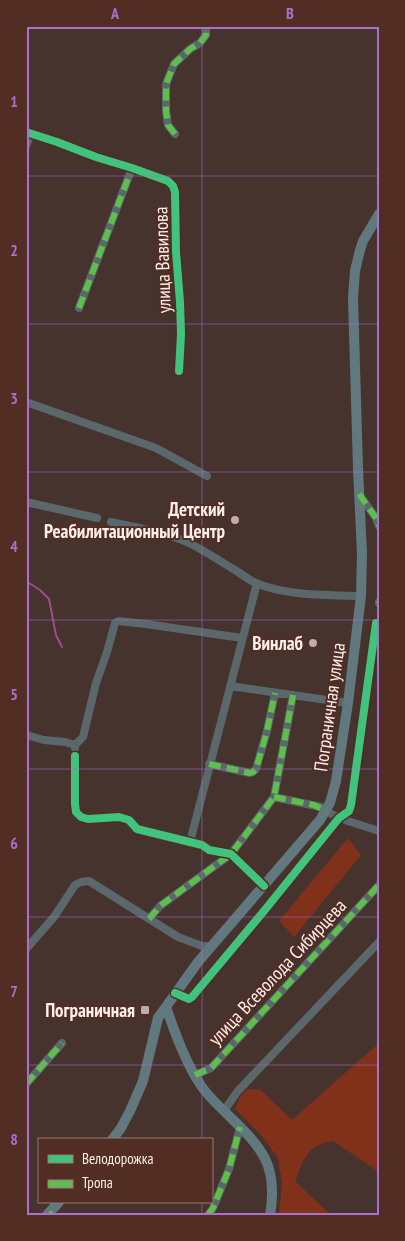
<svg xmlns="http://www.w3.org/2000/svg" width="405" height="1241" viewBox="0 0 405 1241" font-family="'PT Sans Narrow',sans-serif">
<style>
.green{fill:#81301a}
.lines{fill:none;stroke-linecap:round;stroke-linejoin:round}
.stream{stroke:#9c4d8b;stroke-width:2}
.minor{stroke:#5a686b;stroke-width:8}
.major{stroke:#61797e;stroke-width:10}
.quiet{stroke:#5fbe4e;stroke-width:6;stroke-dasharray:12 6;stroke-linecap:butt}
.cycleway-casing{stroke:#512d23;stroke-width:11}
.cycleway{stroke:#40c37c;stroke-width:8}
.grid{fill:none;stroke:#a970ce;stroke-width:1;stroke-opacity:0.55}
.poi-dot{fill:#beada9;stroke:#512d23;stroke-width:2}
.labels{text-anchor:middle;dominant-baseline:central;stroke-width:4;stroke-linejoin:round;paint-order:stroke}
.street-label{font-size:19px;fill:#feefeb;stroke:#512d23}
.poi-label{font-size:19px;font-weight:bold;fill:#feefeb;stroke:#512d23;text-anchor:end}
.neatline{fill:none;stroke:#a970ce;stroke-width:2}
.grid-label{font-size:16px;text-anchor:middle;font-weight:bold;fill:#a970ce}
</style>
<rect width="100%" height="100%" fill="#46332e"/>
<path class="green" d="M348 838 361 855 294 937 279 921Z
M379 1043V1172L333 1141C307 1145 304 1159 295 1181L331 1215H279L282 1183 278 1158 262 1136 235 1109 240 1097 248 1089 261 1090 292 1120Z"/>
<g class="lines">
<path class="stream" d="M26 581 40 590 49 599 56 635 62 647"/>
<path class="minor" d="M26 132 57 142 96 157 132 168 168 181 173 186 175 192 176 252 180 302 181 334 179 371
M175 134 168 125 166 111V84L174 64 190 49 200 43 206 35V26
M26 146 31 134
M79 308 132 168
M26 402 156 448 207 476
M359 494 376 518 379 526
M26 502 97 518
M111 522C137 528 165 532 189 543 205 551 220 561 235 570 243 575 250 581 258 584 290 596 327 595 361 596
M379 603V602
M230 686 348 703
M26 735 44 740 65 742 75 745
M75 748V745L83 737 96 683 107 652 115 623 118 621 146 624 242 638
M75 756V804L76 812 81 817 88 819 119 817 129 820 137 829 202 845 209 850 231 854 264 886
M209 764 250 773 253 772 256 769 267 731 275 693
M274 797 321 807 333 815 348 821 379 831
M190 842 257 583
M149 919 160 906 231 854 274 797 293 695
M26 949 54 917 75 885 81 882 89 881 178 937 202 946H211
M175 993 189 999 192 997 264 911 339 818 349 811 351 805 376 623
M195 1075 211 1068 379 885
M26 1084 62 1043
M224 1111 237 1092 379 942
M208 1215 213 1208 229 1169 240 1127"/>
<path class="major" d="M166 1007C175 1033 186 1064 202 1087 208 1096 217 1104 225 1112 260 1146 279 1163 270 1215
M112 1140 121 1128 130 1111 143 1081 158 1018 198 962 320 820 330 803 336 781 348 703 361 596 362 554 358 468 353 298 355 271 360 250 363 241 379 214
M47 1215 59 1202"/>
<path class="quiet" d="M175 134 168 125 166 111V84L174 64 190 49 200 43 206 35V26
M79 308 132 168
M359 494 376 518 379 526
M379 603V602
M209 764 250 773 253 772 256 769 267 731 275 693
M274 797 314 805 326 811
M149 919 160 906 231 854 274 797 293 695
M195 1075 211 1068 379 885
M26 1084 62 1043
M49 1212 51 1215
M208 1215 213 1208 229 1169 240 1127"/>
<g class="cycleway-casing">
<path id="cycleway" d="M26 132 57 142 96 157 132 168 168 181 173 186 175 192 176 252 180 302 181 334 179 371
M75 756V804L76 812 81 817 88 819 119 817 129 820 137 829 202 845 209 850 231 854 264 886
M175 993 189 999 192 997 264 911 339 818 349 811 351 805 376 623"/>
</g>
<use href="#cycleway" class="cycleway"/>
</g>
<path class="grid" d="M202 26V1140M26 176H379M26 324H379M26 472H379M26 620H379M26 769H379M26 917H379M26 1065H379M202 1202V1215"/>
<g class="poi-dot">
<circle cx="235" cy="520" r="5"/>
<circle cx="313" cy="643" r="5"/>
<rect x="140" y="1005" width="10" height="10" rx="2.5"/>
</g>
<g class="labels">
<g class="street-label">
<text transform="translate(162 260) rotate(-92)">улица Вавилова</text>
<text transform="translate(329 707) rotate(-82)">Пограничная улица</text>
<text transform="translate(277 972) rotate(-47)">улица Всеволода Сибирцева</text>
</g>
<g class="poi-label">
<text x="225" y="509">Детский<tspan x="225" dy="22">Реабилитационный Центр</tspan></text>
<text x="303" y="643">Винлаб</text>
<text x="135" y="1010">Пограничная</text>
</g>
</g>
<rect width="405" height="1241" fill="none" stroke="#512d23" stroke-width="55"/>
<rect x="38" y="1138" width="175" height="65" fill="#512d23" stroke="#967b73"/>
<rect x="48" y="1155" width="25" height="8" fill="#40c37c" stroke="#967b73"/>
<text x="82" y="1164" font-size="15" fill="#feefeb">Велодорожка</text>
<rect x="48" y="1180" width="25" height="8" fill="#5fbe4e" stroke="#967b73"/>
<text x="82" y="1188" font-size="15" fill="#feefeb">Тропа</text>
<rect x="28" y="28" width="350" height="1186" class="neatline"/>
<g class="grid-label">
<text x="115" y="19">A</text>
<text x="290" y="19">B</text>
<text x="14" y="107">1</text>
<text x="14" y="256">2</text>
<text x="14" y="404">3</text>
<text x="14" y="552">4</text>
<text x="14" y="700">5</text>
<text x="14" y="849">6</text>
<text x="14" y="997">7</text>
<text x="14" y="1145">8</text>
</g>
</svg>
